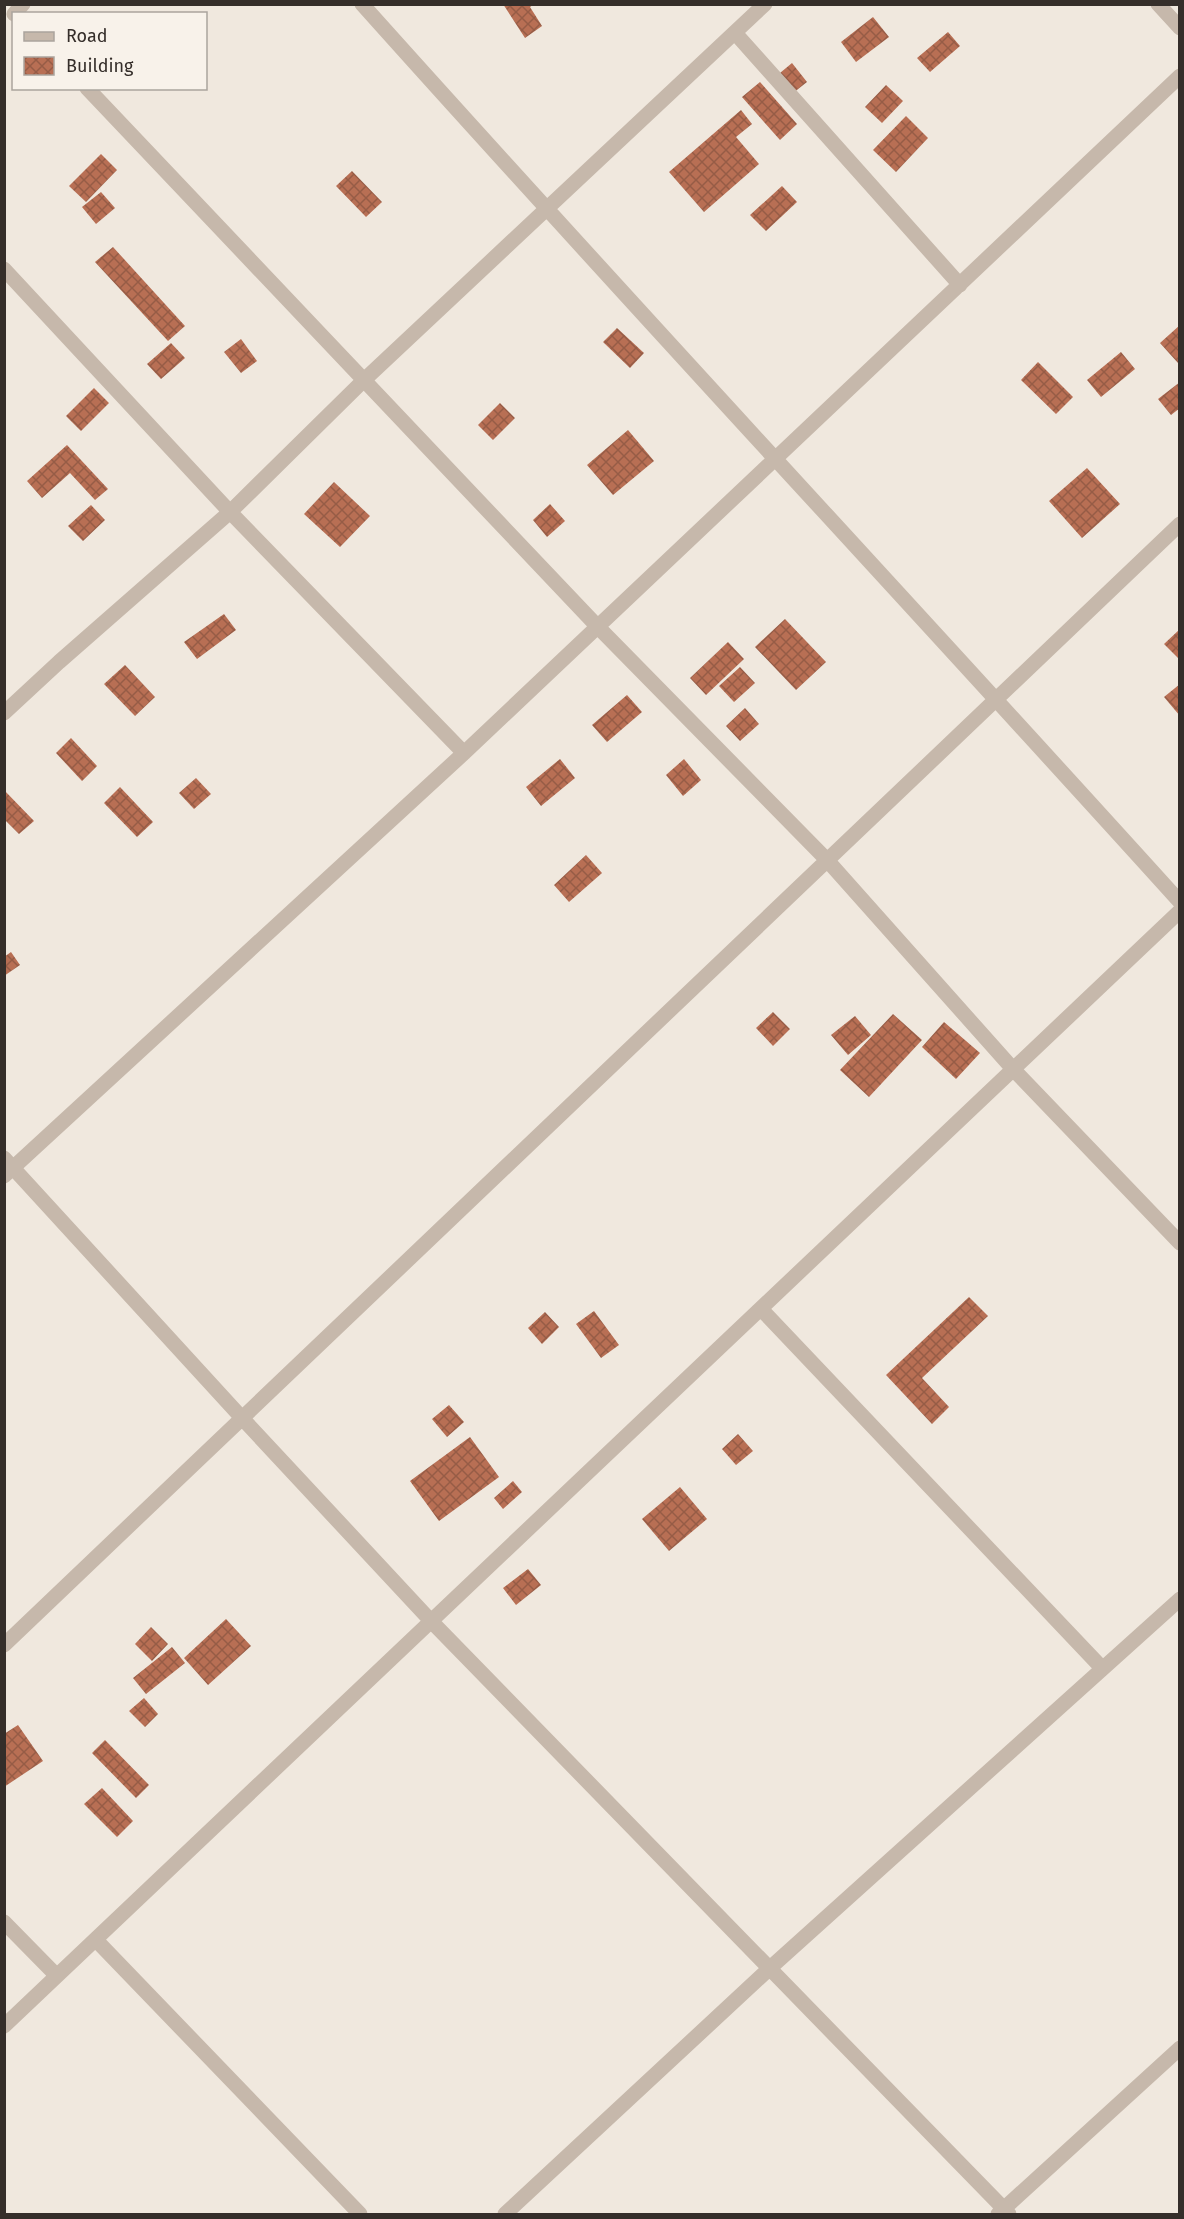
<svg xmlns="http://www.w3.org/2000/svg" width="1184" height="2219" viewBox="0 0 1184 2219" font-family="'Fira Sans',sans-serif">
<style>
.building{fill:url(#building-cross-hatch)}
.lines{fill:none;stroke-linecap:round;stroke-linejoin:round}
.minor{stroke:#c6b8ab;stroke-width:15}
</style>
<defs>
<pattern id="building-cross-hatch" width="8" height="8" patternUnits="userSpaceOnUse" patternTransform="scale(1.5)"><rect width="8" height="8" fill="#b86f54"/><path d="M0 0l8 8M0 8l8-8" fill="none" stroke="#965c46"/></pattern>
</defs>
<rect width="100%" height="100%" fill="#f0e8de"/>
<path class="building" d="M503 4H534L530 7 542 26 525 38Z
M873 17 889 37 856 62 841 42Z
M948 32 960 46 930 72 917 58Z
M792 63 807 82 788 97 774 78Z
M760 82 797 124 780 140 742 97Z
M886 85 903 101 882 123 865 107Z
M741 110 752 124 736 137 759 164 704 212 669 172Z
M906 116 928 138 896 172 873 150Z
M101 154 117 170 86 202 69 186Z
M352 171 382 202 366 217 336 186Z
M782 186 797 202 766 231 750 215Z
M101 192 115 208 96 224 82 207Z
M113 247 185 326 168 341 95 262Z
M1180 325V362L1178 363 1160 343Z
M617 328 644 353 630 368 603 342Z
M241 339 257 361 241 373 224 352Z
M171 343 185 358 161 379 147 364Z
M1121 352 1135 369 1101 397 1087 380Z
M1038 362 1073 397 1056 414 1021 380Z
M1180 382V408L1171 415 1158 399Z
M94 388 109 403 81 431 66 416Z
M500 403 515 418 493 440 478 425Z
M628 430 654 461 613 495 587 465Z
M67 445 108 489 95 500 70 473 42 498 27 481Z
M1087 468 1120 504 1082 538 1049 501Z
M334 482 370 516 340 547 304 514Z
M550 504 565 521 547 537 533 520Z
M91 505 105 520 83 541 68 526Z
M224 614 236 630 197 659 184 642Z
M785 619 826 662 796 690 755 647Z
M1180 629V660L1164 644Z
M728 642 744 659 706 695 690 678Z
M125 665 155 697 135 716 104 684Z
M740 667 755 683 734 702 719 686Z
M1180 684V716L1164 697Z
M627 695 642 712 607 742 592 725Z
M745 708 759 724 740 741 726 726Z
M71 738 97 766 82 781 56 753Z
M560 759 575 778 541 806 526 787Z
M684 759 701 780 683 796 666 775Z
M196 778 211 794 194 809 179 793Z
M120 787 153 822 137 837 104 803Z
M4 790 34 821 19 834 4 819Z
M586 855 602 873 569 902 554 885Z
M11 952 20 965 4 976V957Z
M773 1012 790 1029 773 1046 756 1028Z
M893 1014 922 1040 869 1097 840 1070Z
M855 1016 871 1035 848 1055 831 1035Z
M944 1022 980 1053 956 1079 922 1047Z
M969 1297 988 1316 922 1378 949 1407 932 1424 886 1375Z
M594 1311 619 1345 601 1358 576 1324Z
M545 1312 559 1327 542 1344 528 1328Z
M449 1405 464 1422 447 1437 432 1419Z
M738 1434 753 1451 736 1465 722 1449Z
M470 1437 499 1477 439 1521 410 1481Z
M513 1481 522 1492 503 1509 494 1498Z
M680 1487 707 1519 669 1551 642 1519Z
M528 1569 541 1585 516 1605 503 1588Z
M226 1619 251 1646 208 1685 184 1658Z
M151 1627 168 1644 152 1661 135 1644Z
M172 1647 185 1663 146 1694 133 1678Z
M144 1698 158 1714 145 1727 129 1711Z
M18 1725 43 1761 4 1787V1734Z
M105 1740 149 1785 136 1798 92 1753Z
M102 1788 133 1821 117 1837 84 1804Z"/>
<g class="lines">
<path class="minor" d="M362 4C632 306 909 602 1180 902
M1158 4 1180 28
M14 14 23 4
M736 34 960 285
M87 88 598 627 827 860 1013 1069 1180 1243
M4 269 230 512 464 753
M4 713 59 662 230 512 363 381 765 4
M4 1158 242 1418 431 1621 1009 2214
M4 1176 464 753 1180 76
M761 1309 1102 1668
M4 1645 1180 524
M4 1922 57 1976
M96 1940 360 2214
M4 2026 1180 911
M505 2214 770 1968 1180 1599
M998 2214 1180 2048"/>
</g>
<rect width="1184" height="2219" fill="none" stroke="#352e2a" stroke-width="12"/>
<rect x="12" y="12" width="195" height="78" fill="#f8f2ea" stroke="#aaa49d" stroke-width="1.5"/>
<rect x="24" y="32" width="30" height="9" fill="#c6b8ab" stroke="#aaa49d" stroke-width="1.5"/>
<text x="66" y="42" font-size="18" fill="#352e2a">Road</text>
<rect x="24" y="57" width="30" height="18" fill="url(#building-cross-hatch)" stroke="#aaa49d" stroke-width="1.5"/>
<text x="66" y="72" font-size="18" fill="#352e2a">Building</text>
</svg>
